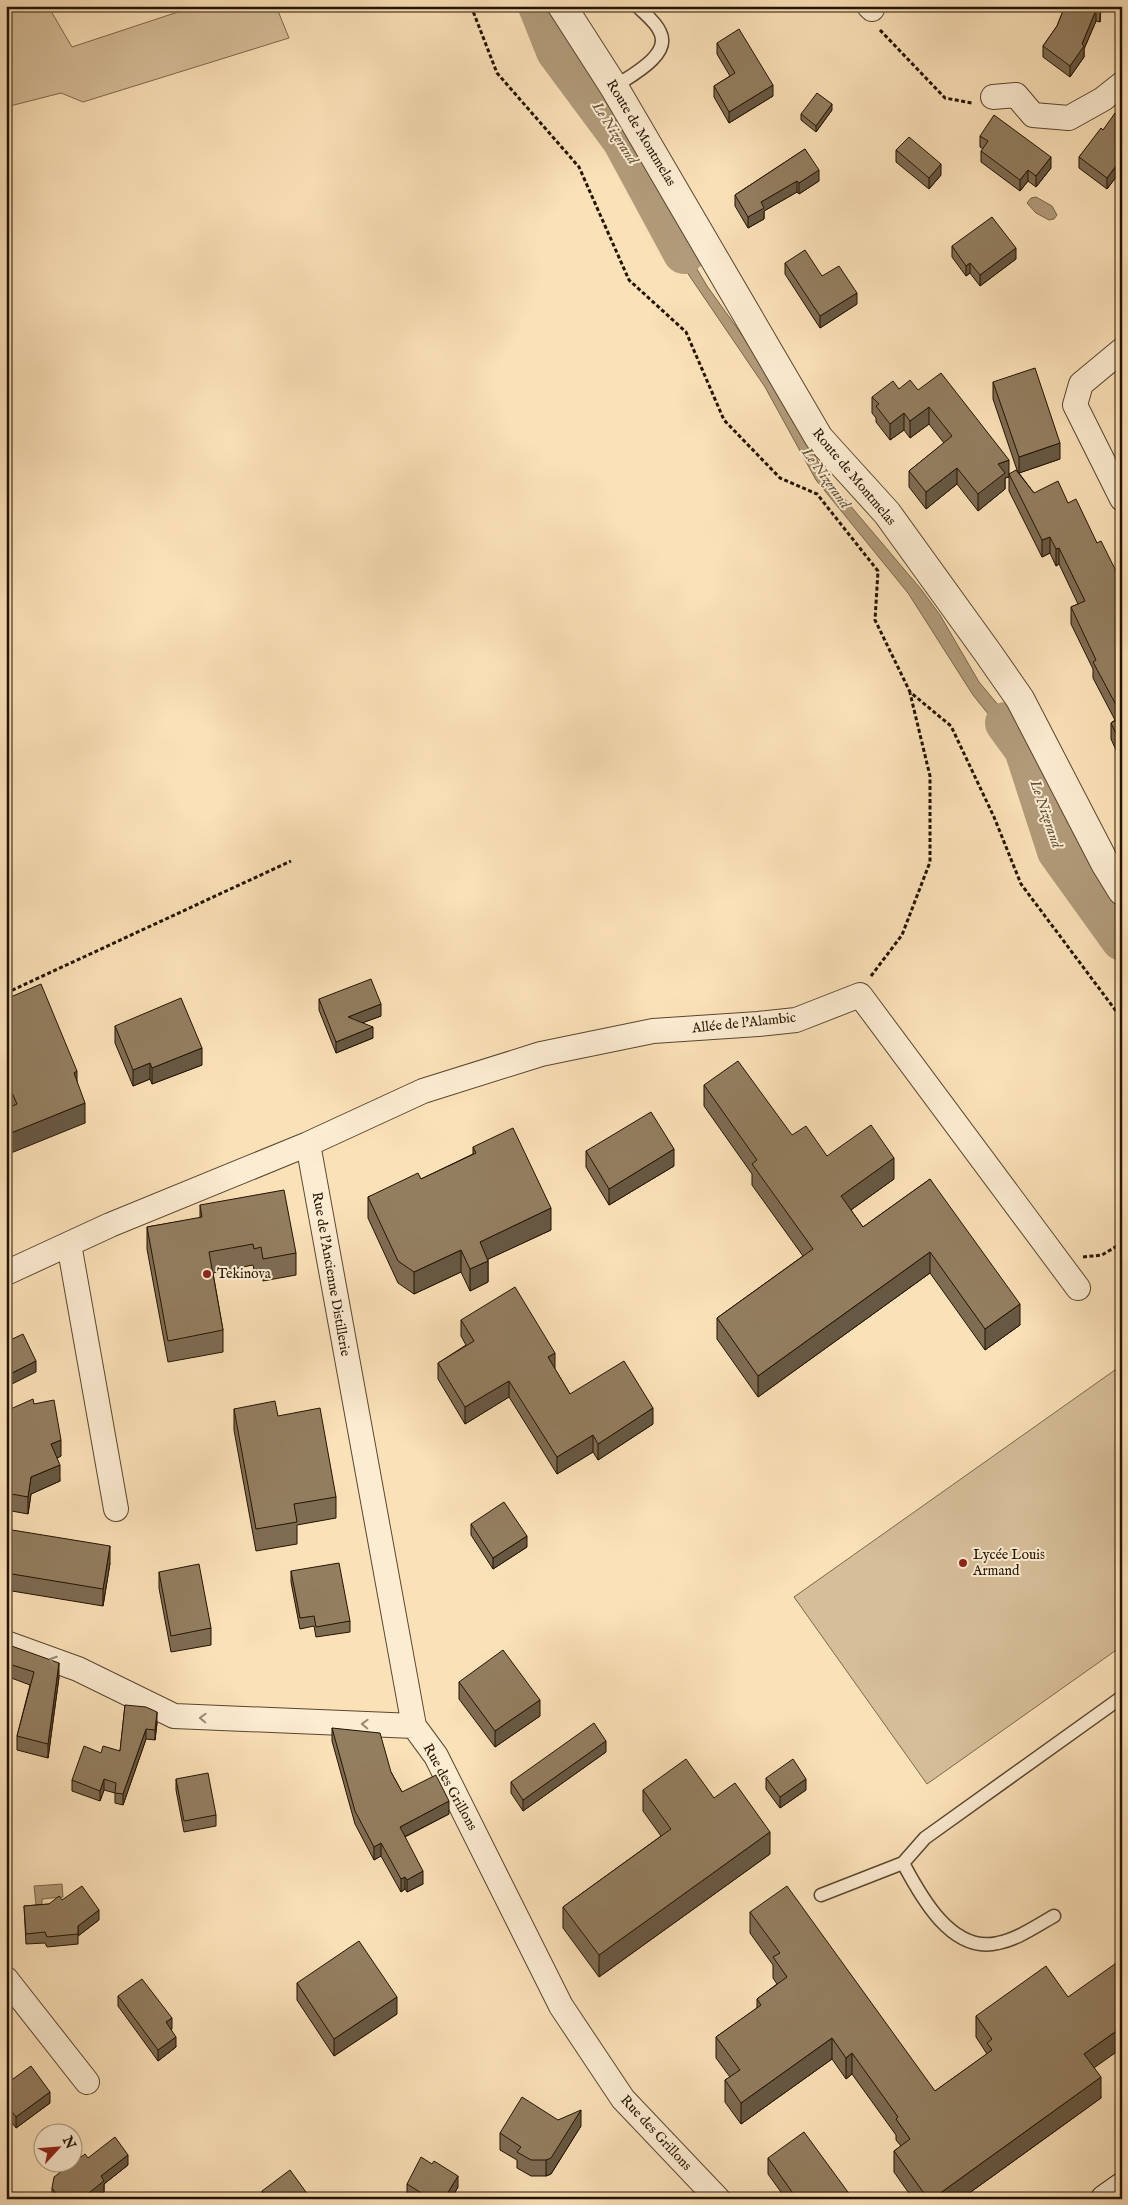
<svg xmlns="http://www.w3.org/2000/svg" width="1128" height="2205" viewBox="0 0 1128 2205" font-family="'IM FELL English',serif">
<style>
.green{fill:#d6be99;stroke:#7c684d}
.water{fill:#b29b7a;stroke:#79654a}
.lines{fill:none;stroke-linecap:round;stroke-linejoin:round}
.river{stroke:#b29b7a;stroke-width:42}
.service-casing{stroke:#59462f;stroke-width:15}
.minor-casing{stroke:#59462f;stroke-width:26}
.tertiary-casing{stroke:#59462f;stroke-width:30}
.secondary-casing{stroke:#231301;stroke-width:30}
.path{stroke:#231301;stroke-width:3;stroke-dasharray:4 2.5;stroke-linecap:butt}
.service{stroke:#fcecd1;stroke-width:12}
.minor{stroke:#fcecd1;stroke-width:24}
.tertiary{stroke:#fcecd1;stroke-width:28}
.secondary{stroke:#fcecd1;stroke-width:28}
.wall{fill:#7e6c53;stroke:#231301}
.shaded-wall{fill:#675843;stroke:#231301}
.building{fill:#937e60;stroke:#231301}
.oneway{stroke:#9a8a73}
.poi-dot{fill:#8f2418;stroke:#fcecd1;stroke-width:2}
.labels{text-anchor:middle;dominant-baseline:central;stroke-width:4;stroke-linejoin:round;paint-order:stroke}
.street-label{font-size:14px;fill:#231301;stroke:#fcecd1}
.poi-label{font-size:14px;fill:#231301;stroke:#fcecd1;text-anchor:start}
.water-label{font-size:15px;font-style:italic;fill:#635037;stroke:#fcecd1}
</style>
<rect width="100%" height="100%" fill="#fbe1b8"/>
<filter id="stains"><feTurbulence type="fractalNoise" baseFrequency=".004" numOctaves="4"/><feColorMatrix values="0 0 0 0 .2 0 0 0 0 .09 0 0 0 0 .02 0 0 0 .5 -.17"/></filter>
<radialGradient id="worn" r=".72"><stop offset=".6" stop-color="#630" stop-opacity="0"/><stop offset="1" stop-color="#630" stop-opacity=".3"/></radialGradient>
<path class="green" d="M6 6H48L72 47 196 6H276L289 38 83 102 61 93 6 107Z
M1122 1365V1646L927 1784 794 1597Z"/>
<path class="water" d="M532 6H547L553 29 560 46 599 85 661 189 672 221 684 247 707 286 747 342 793 413 826 477 920 588 940 615 979 682 1025 737 1060 807 1062 843 1065 851 1090 890 1122 930V951L1074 892 1052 854 1047 803 1025 760 973 695 908 593 816 480 765 387 680 262 665 235 656 199 625 146 584 87 562 70 549 54Z
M1036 197 1052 206 1057 215 1054 219 1049 220 1036 213 1027 203 1031 198Z
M62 1884 63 1897 42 1899V1904L36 1905 34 1886Z"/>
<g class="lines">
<path class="river" d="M539 6 557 51 623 140 684 253
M1006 723 1025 749 1058 851 1122 940"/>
<g class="service-casing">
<path id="service" d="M614 87C630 76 672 55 660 32 656 22 645 14 637 6
M903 1863C921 1897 952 1954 998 1943 1018 1939 1036 1926 1054 1916
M821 1895 903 1863 925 1838 1122 1697"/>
</g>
<g class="minor-casing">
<path id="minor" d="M869 6 872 9
M993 97 1016 95 1033 115 1069 118 1103 99 1122 84
M1122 350 1081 384 1075 405 1122 499
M308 1144 423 1091 541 1054 653 1031 758 1024 796 1020 860 995 1078 1288
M69 1244 116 1509
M6 1273 110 1225 308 1144 414 1726 436 1756 561 2006 623 2099 718 2199
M6 1643 78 1669 174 1716 414 1726
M6 1979 87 2082"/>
</g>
<g class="tertiary-casing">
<path id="tertiary" d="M562 6 614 87 819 438 887 513 988 653 1020 699 1106 865 1122 891"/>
</g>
<g class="secondary-casing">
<path id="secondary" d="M1105 2199 1122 2187"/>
</g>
<path class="path" d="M471 6 497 73 579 167 629 280 686 332 724 420 780 478 817 494 878 571 875 620 910 692 951 726 994 817 1021 884 1122 1019
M880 30 945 98 972 103
M871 976 902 935 930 862V776L910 693
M6 993 291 861
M1083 1257 1102 1255 1122 1243"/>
<use href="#service" class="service"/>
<use href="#minor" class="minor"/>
<use href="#tertiary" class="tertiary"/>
<use href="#secondary" class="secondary"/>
</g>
<path class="wall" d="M1065 6H1101L1100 22 1096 21 1084 49V57L1070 77 1043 57V46L1057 26Z
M717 43 773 96 729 123 714 97V86L730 76 717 54Z
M832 110 816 132 801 120V114Z
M1122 111V175L1119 179 1116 177 1107 189 1079 168V157L1103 130Z
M980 136 1051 168 1036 187 1028 181 1020 191 981 162V151L983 149 980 147Z
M805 149 819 181 799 194 797 192 764 211V219L748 228 735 206V195Z
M896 150 941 175 929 189 896 162Z
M952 246 1016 259 980 286 970 273 966 276 952 257Z
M785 263 822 276 857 304 820 328 785 274Z
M993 382 1060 459 1019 473 1034 493 1068 503 1097 543 1122 583V760L1121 761 1111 739V723L1115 720 1093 678V669L1071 624V607L1078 604 1059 564 1056 566 1050 553 1042 557 1009 491V477L1005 478V489L978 511 957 484 926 509 909 487V471L944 443 929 424 910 438 904 430 890 440 876 422V418L872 413V397L899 389 918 390 1009 474 1018 473 993 399Z
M1122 400V417L1119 412V401Z
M6 999 77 1081 85 1123 10 1108 6 1098Z
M319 999 381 1016 362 1023 373 1038 336 1053 319 1010Z
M115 1026 202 1065 152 1084 150 1079 133 1086 115 1043Z
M704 1085 827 1156 894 1179 851 1210 863 1227 930 1179 1020 1325 985 1350 930 1273 758 1397 717 1339V1318L803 1256 752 1185V1174L704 1106Z
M473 1147 551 1230 488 1259V1282L470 1291 461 1272 414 1294 398 1283 368 1218V1197L421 1179 473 1154Z
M586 1151 674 1166 609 1205 586 1167Z
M200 1205 296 1253V1275L263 1281 261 1269 254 1270 253 1265 213 1273 223 1330V1352L168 1362 147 1249V1227L200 1218Z
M461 1320 555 1369 570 1394 653 1424 598 1460 593 1452 557 1474 509 1397 465 1424 438 1379V1363L466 1345 461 1336Z
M34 1404 61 1456 57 1458 60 1481 31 1494 28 1514 6 1510V1411Z
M234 1409 278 1416 336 1497V1518L297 1525V1544L256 1551 234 1430Z
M471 1524 527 1547 493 1569 471 1535Z
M6 1529 110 1563 103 1606 6 1590Z
M291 1571 350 1621V1632L316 1637 314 1626 300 1629 291 1582Z
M159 1572 211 1628V1645L171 1652 159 1588Z
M6 1644 59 1677 48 1758 17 1750V1736L30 1685 6 1676Z
M459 1682 540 1716 495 1747 459 1699Z
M125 1705 157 1723 155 1740 146 1739 123 1805 115 1803V1793L104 1790 100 1801 72 1791V1780L101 1753 120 1751Z
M332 1728 391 1772 402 1792 449 1814 405 1837 423 1884 407 1892 405 1889 401 1892 381 1856 374 1860 355 1824 332 1741Z
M606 1752 523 1811 511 1793V1782Z
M766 1778 806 1790 780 1808 766 1789Z
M176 1779 216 1815V1826L184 1832 176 1790Z
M643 1790 714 1798 770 1854 599 1977 563 1928V1907L661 1836 643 1811Z
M1122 1871V1899L1119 1894V1873Z
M62 1900 99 1920 78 1936V1944L47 1947 45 1943 26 1944 24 1906 49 1904Z
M750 1912 935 2091 987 2054 976 2037V2016L1068 1997 1122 2048 1094 2067 1101 2098 961 2199H913L894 2172V2151L901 2146 896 2140V2135L852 2074 846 2079 832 2059 741 2124 725 2102V2080L730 2077 716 2058V2037L757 2008V1999L777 1984 773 1978V1965L750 1933Z
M297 1983 397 2014 334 2056 297 2000Z
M118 1996 172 2029H171L176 2047 158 2061 118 2006Z
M6 2084 50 2103 16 2128 6 2115Z
M558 2120 581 2126 551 2174 546 2176H531L517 2168V2160L500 2150V2133Z
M88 2158 128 2165 104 2184V2192L95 2199H52V2188Z
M768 2158 853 2199H786L768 2174Z
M407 2184 458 2187 451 2199H413L407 2195Z
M262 2191 311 2199H262Z"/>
<path class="shaded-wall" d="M1100 6H1101L1100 22Z
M1096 10V21L1084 49V57L1070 77V66L1082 44Z
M773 85V96L729 123V112Z
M832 104V110L816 132V126Z
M1051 157V168L1036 187V176Z
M941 164V175L929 189V178Z
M1122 164V175L1119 179V168Z
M1116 166V177L1107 189V178Z
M819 170V181L799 194V183Z
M1028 170V181L1020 191V180Z
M797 181V192L764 211V219L748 228V217L761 202Z
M1016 248V259L980 286V275Z
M970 263V273L966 276V266Z
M857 293V304L820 328V316Z
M929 407V424L910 438V421Z
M904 413V430L890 440V424Z
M1060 443V459L1019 473V457Z
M1009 460V477L1005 478V489L978 511V494L998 464Z
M957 468V484L926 509V492Z
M1050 537V553L1042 557V540Z
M1059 548V564L1056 566V549Z
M1121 744H1122V760L1121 761Z
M381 1004V1016L348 1028V1017Z
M373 1027V1038L336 1053V1042Z
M202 1048V1065L152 1084V1068Z
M150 1063V1079L133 1086V1070Z
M77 1071V1091L74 1073Z
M85 1103V1123L6 1155V1135Z
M674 1149V1166L609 1205V1189Z
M894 1158V1179L841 1217V1196Z
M551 1208V1230L480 1263V1242Z
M461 1250V1272L414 1294V1272Z
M930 1252V1273L758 1397V1376Z
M488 1261V1282L470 1291V1269Z
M1020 1304V1325L985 1350V1329Z
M555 1353V1370L548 1357Z
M36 1361V1372L6 1387V1376Z
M509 1381V1397L465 1424V1407Z
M653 1408V1424L598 1460V1444Z
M593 1435V1452L557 1474V1457Z
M61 1440V1456L51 1461V1444Z
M60 1465V1481L31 1494 28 1514V1497L31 1477Z
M527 1536V1547L493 1569V1558Z
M110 1546V1563L103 1606V1589Z
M59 1663V1677L48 1758V1744Z
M540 1700V1716L495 1747V1731Z
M157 1712V1723L155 1740V1730Z
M146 1729V1739L123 1805V1794Z
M606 1741V1752L523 1811V1800Z
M104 1779V1790L100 1801V1791Z
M806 1779V1790L780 1808V1797Z
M449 1801V1814L400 1839V1827Z
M770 1832V1854L599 1977V1955Z
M381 1843V1856L374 1860V1847Z
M423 1871V1884L407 1892V1880Z
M405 1877V1889L401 1892V1879Z
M99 1910V1920L78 1936V1926Z
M397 1997V2014L334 2056V2039Z
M172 2018V2029L166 2033V2022Z
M1122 2027V2048L1084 2075V2054Z
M176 2037V2047L158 2061V2050Z
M832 2038V2059L741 2124V2103Z
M852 2053V2074L846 2079V2058Z
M1101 2077V2098L961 2199H932Z
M50 2092V2103L16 2128V2117Z
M581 2110V2126L551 2174 546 2176V2160Z
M128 2155V2165L104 2184V2192L95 2199H81L101 2176Z
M458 2176V2187L451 2199H444Z"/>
<path class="building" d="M1065 6H1100V11L1096 10 1082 44 1084 46 1070 66 1043 46 1057 26Z
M739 29 773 85 729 112 714 86 735 73 717 43Z
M817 93 832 104 816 126 801 114Z
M1122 111V164L1119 168 1116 166 1107 178 1079 157 1101 128 1103 130 1115 113 1118 115Z
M994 115 1051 157 1036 176 1028 170 1020 180 981 151 988 141 980 136Z
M909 137 941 164 929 178 896 150Z
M805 149 819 170 799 183 797 181 761 202 764 208 748 217 735 195Z
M992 217 1016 248 980 275 970 263 966 266 952 246Z
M805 250 822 276 839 266 857 293 820 316 785 263Z
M1035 368 1060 443 1019 457 993 382Z
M941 373 1009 460 998 464 1005 473 978 494 957 468 926 492 909 471 952 436 929 407 910 421 904 413 890 424 876 406 879 404 872 397 893 381 899 389 910 380 918 390Z
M1016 470 1034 493 1058 481 1068 503 1076 499 1097 543 1101 541 1122 583V716L1093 662 1096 660 1071 607 1085 601 1059 548 1056 549 1050 537 1042 540 1009 474Z
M1122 717V744H1121L1111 723Z
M371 979 381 1004 348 1017 373 1027 336 1042 319 999Z
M41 984 77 1071 74 1073 85 1103 6 1135V1109L17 1104 6 1079V999Z
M181 998 202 1048 152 1068 150 1063 133 1070 115 1026Z
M738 1061 792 1135 806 1126 827 1156 871 1125 894 1158 841 1196 863 1227 930 1179 1020 1304 985 1329 930 1252 758 1376 717 1318 813 1249 752 1164 757 1160 704 1085Z
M651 1112 674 1149 609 1189 586 1151Z
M513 1128 551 1208 480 1242 488 1261 470 1269 461 1250 414 1272 398 1261 368 1197 418 1173 421 1179 476 1153 473 1147Z
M284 1190 296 1253 263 1259 261 1247 254 1249 253 1244 209 1252 223 1330 168 1341 147 1227 202 1217 200 1205Z
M515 1287 555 1353 548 1357 570 1394 624 1361 653 1408 598 1444 593 1435 557 1457 509 1381 465 1407 438 1363 474 1341 461 1320Z
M23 1334 36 1361 6 1376V1342Z
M33 1399 34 1404 54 1400 61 1440 51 1444 60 1465 31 1477 28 1497 6 1493V1411Z
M275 1401 278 1416 320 1408 336 1497 294 1504 297 1522 256 1529 234 1409Z
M504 1502 527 1536 493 1558 471 1524Z
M6 1529 110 1546 103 1589 6 1573Z
M339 1563 350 1621 316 1627 314 1616 300 1618 291 1571Z
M199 1564 211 1628 171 1636 159 1572Z
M6 1644 59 1663 48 1744 17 1736 34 1672 6 1663Z
M503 1650 540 1700 495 1731 459 1682Z
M125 1705 146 1707 157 1712 155 1730 146 1729 123 1794 115 1793 116 1783 104 1779 100 1791 72 1780 84 1746 101 1753 103 1746 120 1751Z
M594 1723 606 1741 523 1800 511 1782Z
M332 1728 380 1733 391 1772 402 1792 436 1775 449 1801 400 1827 423 1871 407 1880 405 1877 401 1879 381 1843 374 1847 355 1811Z
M686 1759 714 1798 735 1783 770 1832 599 1955 563 1907 671 1829 643 1790Z
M793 1759 806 1779 780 1797 766 1778Z
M208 1773 216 1815 184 1821 176 1779Z
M1122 1871V1878L1119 1873Z
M82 1886 99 1910 78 1926V1934L47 1937 45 1932 26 1934 24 1906 49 1904 59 1896 62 1900Z
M787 1886 935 2091 992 2050 987 2043 992 2039 976 2016 1046 1966 1068 1997 1122 1959V2027L1084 2054 1101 2077 932 2199H928L894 2151 910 2139 896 2119 898 2117 852 2053 846 2058 832 2038 741 2103 725 2080 740 2070 716 2037 761 2005 757 1999 787 1977 773 1957 780 1953 750 1912Z
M359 1941 397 1997 334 2039 297 1983Z
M142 1979 172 2018 166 2022 176 2037 158 2050 118 1996Z
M31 2066 50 2092 16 2117 6 2104V2084Z
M522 2097 558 2120 581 2110 551 2158 546 2160H531L517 2152 521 2147 500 2133Z
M804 2132 853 2199H797L768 2158Z
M115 2137 128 2155 101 2176 104 2181 81 2199H60L52 2188 54 2177 85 2154 88 2158Z
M421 2157 432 2164 434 2161 458 2176 444 2199H431L407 2184Z
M290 2170 311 2199H268L262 2191Z"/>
<defs><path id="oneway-chevron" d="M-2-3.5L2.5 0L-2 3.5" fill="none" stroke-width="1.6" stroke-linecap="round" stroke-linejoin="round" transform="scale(1.25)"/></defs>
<g class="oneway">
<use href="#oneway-chevron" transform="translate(53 1660) rotate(-160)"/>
<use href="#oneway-chevron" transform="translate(203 1718) rotate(-178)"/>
<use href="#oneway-chevron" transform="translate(365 1724) rotate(-178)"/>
</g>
<g class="poi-dot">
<circle cx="207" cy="1274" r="5"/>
<circle cx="963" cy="1563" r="5"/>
</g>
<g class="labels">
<g class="street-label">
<text transform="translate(641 133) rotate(59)">Route de Montmelas</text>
<text transform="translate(854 477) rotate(50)">Route de Montmelas</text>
<text transform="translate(744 1023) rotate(-6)">Allée de l'Alambic</text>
<text transform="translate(331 1274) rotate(80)">Rue de l'Ancienne Distillerie</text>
<text transform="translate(450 1787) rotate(61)">Rue des Grillons</text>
<text transform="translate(656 2133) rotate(47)">Rue des Grillons</text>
</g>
<g class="poi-label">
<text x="217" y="1274">Tekinova</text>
<text x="973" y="1555">Lycée Louis<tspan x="973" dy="16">Armand</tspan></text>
</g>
<g class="water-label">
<text transform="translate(615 133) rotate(57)">Le Nizerand</text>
<text transform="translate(826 478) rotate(54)">Le Nizerand</text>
<text transform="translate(1046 814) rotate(71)">Le Nizerand</text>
</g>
</g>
<rect width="1128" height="2205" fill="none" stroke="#fbe1b8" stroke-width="25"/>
<rect x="8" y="8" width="1113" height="2190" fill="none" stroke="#231301" stroke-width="2.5"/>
<rect x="12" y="12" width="1103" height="2180" fill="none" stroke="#231301"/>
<g transform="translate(58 2148) rotate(64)"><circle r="24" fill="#fcecd1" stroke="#a5957e"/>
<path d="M0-4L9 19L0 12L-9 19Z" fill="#8f2418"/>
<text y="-8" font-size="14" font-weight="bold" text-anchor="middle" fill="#231301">N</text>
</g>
<rect width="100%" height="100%" filter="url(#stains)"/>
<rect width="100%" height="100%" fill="url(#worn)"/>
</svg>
